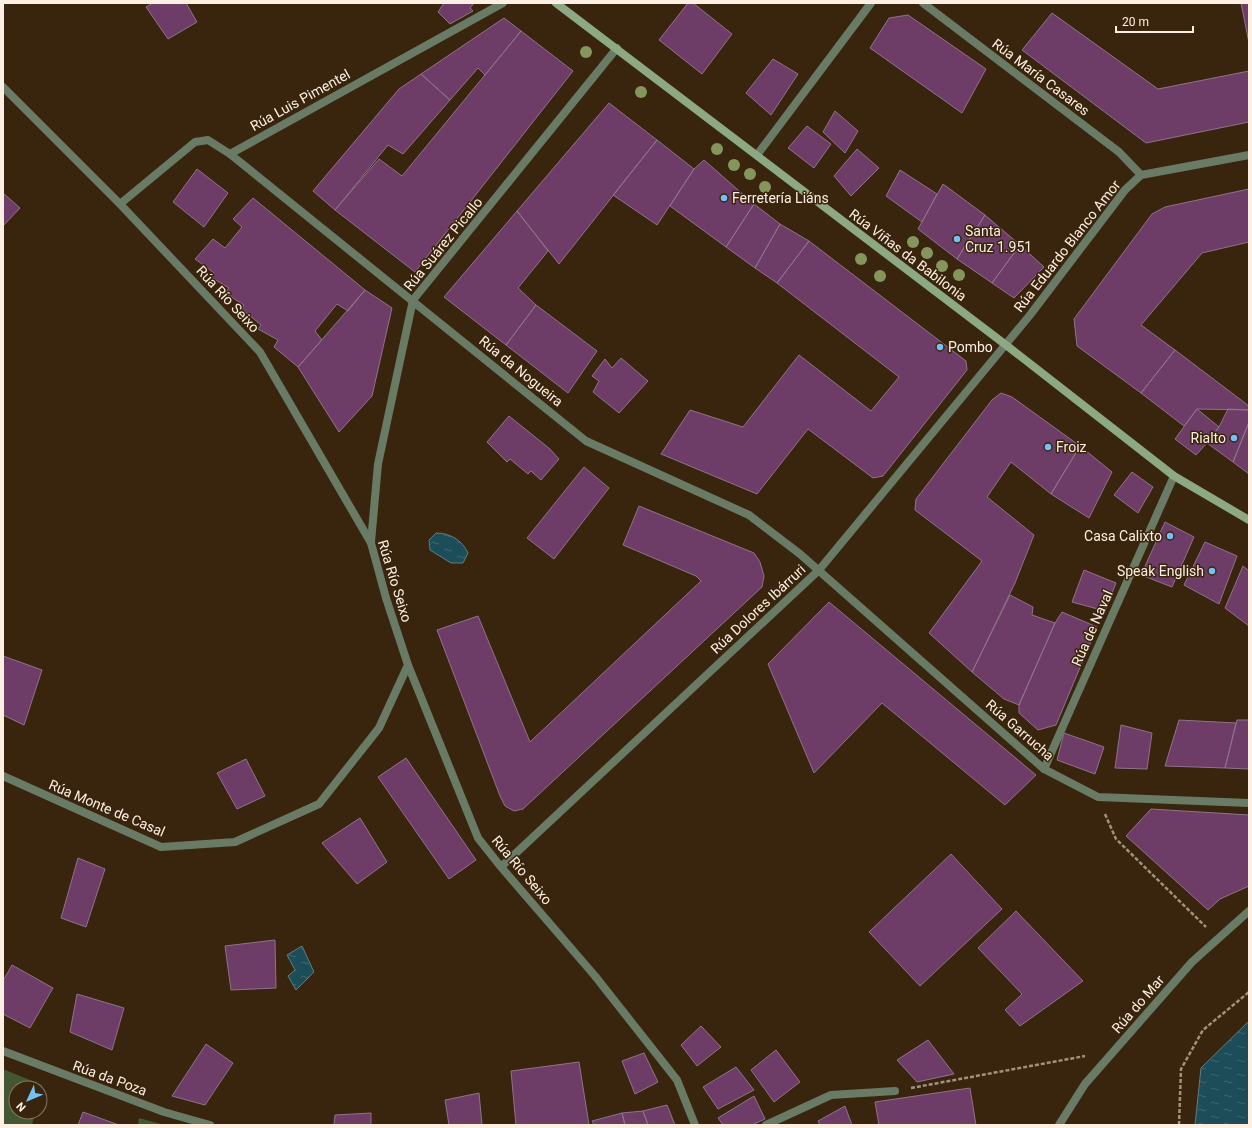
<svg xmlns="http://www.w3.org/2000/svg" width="1252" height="1128" viewBox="0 0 1252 1128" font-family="Roboto,sans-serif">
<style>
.green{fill:#435732}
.water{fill:url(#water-ripples);stroke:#607e81}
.building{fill:#6d3d68;stroke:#8e738a}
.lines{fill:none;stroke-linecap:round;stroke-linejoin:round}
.path{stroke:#a2917e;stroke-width:2.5;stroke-dasharray:4 2;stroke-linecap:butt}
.service{stroke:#697b64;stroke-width:8}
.pedestrian{stroke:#697b64;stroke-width:8}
.minor{stroke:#697b64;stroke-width:8}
.secondary{stroke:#8ca984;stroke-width:8}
.tree{fill:#85965c}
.poi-dot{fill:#73c1f5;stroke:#39250d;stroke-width:1.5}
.labels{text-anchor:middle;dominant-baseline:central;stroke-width:3;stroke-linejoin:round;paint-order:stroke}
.street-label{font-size:14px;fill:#fdefe1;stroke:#39250d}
.poi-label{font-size:14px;fill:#fdefe1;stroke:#39250d;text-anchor:start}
</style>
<defs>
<pattern id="water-ripples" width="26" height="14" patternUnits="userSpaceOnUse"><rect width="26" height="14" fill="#1d4d58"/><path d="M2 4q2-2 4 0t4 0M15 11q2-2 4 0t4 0" fill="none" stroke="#3f6770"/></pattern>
</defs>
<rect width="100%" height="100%" fill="#39250d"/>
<path class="green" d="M3 1069 42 1085 40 1092V1088H16V1112H35L32 1125H3Z
M139 1118 165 1125H138Z"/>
<path class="water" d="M436 533C450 533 462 540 468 553L463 563H451L430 550 429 540Z
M302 946 314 972 296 990 288 976 295 970 287 955Z
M1249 1021V1125H1195L1201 1068Z"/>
<path class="building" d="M153 3H186L197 22 168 39 146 7Z
M444 3H474L470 8 473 11 450 24 438 12Z
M688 3H693L732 34 702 74 659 40Z
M1241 3H1249V43Z
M1052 13 1158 89 1249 71V122L1146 143 1022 50Z
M908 15 986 69 962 113 870 48 889 18Z
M504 18 521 31 485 75 478 68 450 100 421 74Z
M521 31 573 71 415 272 335 210 379 159 402 176Z
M773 59 798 74 771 115 746 93Z
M421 74 450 100 403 154 388 145 335 210 313 191 399 89Z
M609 103 657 140 559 264 517 211Z
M835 111 858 131 845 153 823 132Z
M807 126 831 144 814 168 788 148Z
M657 140 694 169 657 225 613 195Z
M857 149 879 168 851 196 834 176Z
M704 160 754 204 726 247 670 206 694 169Z
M197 169 228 193 204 227 173 202Z
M900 170 937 194 922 222 886 196Z
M943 184 985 215 957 259 918 229Z
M1249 189V242L1202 253 1141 325 1175 350 1141 393 1077 346 1074 319 1152 214 1165 207Z
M3 193 20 208 3 226Z
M253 198 365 290 348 311 337 304 315 331 322 340 298 367 274 347 278 340 258 329 261 325 242 309 244 305 225 293 229 288 209 276 214 273 195 259 213 239 225 248 242 227 233 219Z
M754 204 780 224 755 268 726 247Z
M517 211 548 251 518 288 536 305 506 345 444 297Z
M985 215 1020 245 992 283 957 259Z
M780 224 809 241 777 283 755 268Z
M809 241 966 361 967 370 883 476 873 478 808 429 757 494 661 454 690 410 743 427 799 355 871 411 899 377 777 283Z
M1020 245 1044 267 1014 298 992 283Z
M365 290 392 308 372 396 339 432 298 367Z
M536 305 597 351 568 393 506 345Z
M1175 350 1249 406V410L1197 409 1184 426 1141 393Z
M621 358 648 381 619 413 593 392 599 381 592 376 605 359 612 368Z
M1001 393 1012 397 1080 446 1051 494 1011 462 987 497 1034 535 1015 583 972 672 929 633 982 561 915 510 916 499 992 400Z
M1197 409 1219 427 1207 443 1196 455 1175 439Z
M1228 409 1249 410V422L1233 462 1207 443 1219 427Z
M509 416 550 449 559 459 541 480 531 471 528 474 510 459 507 462 487 442Z
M1249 422V474L1233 462Z
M1080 446 1112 472 1089 518 1051 494Z
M584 467 609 488 554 559 527 538Z
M1132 472 1153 487 1138 513 1114 495Z
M639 506 754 553 760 562 764 576 762 587 523 809 514 811 505 806 500 796 437 630 478 616 530 742 701 581 696 576 623 545Z
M1165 522 1194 537 1172 587 1141 575Z
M1205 542 1237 556 1219 604 1184 585Z
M1243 566 1249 571V626L1225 608Z
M1084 570 1116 583 1105 611 1072 602Z
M1010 595 1033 607 1032 615 1055 623 1019 705 1004 699 972 672Z
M829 602 1036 775 1005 805 882 703 814 773 768 664Z
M1062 612 1097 627 1056 725 1038 730 1019 713V705L1055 623Z
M3 656 42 670 24 725 3 715Z
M1179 720 1236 723 1225 768 1165 766Z
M1237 720H1249V769L1225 768Z
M1121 725 1152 733 1147 769 1115 768Z
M1064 733 1104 747 1095 774 1057 760Z
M406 758 476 860 449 879 378 777Z
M246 759 265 796 237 809 217 773Z
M1151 809 1249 815V886L1220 899 1208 910 1126 836Z
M360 818 387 862 357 884 322 843Z
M951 854 1002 909 920 986 869 932Z
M78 858 105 869 86 927 61 918Z
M1016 911 1083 981 1020 1026 1005 1010 1022 994 978 948Z
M275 940 276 988 231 990 225 946Z
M12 965 53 988 30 1028 3 1014V981Z
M77 994 124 1008 112 1050 70 1032Z
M701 1026 721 1047 697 1066 681 1045Z
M928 1040 954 1074 917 1082 897 1060Z
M206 1044 233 1063 205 1105 172 1096Z
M776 1050 800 1082 774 1102 751 1070Z
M644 1053 658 1082 635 1094 622 1061Z
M579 1062 589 1125H516L511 1071Z
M736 1067 754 1090 718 1109 703 1087Z
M970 1088 976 1125H879L875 1102Z
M479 1093 482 1125H449L445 1100Z
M754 1096 765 1119 752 1125H723L718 1118Z
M667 1105 675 1125H648L643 1111Z
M845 1106 852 1125H820L818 1121Z
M643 1111 648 1125H625L622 1113Z
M83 1112 119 1125H78Z
M371 1113V1125H334L335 1115Z
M622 1113 625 1125H594L592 1121Z"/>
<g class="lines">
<path class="path" d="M1105 814 1116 839 1206 927
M911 1088 1085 1056
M1179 1125 1181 1069 1203 1030 1249 992"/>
<path class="service" d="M766 1125 831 1095 895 1091"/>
<path class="pedestrian" d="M1044 769 1098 797 1249 803
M1059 1125 1085 1084 1192 962 1249 911"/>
<path class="minor" d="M923 3 1119 152 1141 175
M3 87 120 204 260 352 371 543 386 598 408 665 478 838 501 867 595 976 677 1080 695 1125
M230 154 503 3
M757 155 871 3
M120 204 195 142 208 140 230 154 586 441 749 515 800 554 1044 769 1174 476
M371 542 378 464 413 300 617 48
M3 776 161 847 235 842 319 804 379 728 408 665
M501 867 819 570 1030 315 1125 190 1141 175 1249 155
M3 1051 164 1112 210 1125"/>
<path class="secondary" d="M556 3 1006 345 1174 476 1249 520"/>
</g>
<g class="tree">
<circle cx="586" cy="52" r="6"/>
<circle cx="641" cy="92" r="6"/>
<circle cx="717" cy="149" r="6"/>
<circle cx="734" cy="165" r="6"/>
<circle cx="750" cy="174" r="6"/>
<circle cx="765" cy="187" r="6"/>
<circle cx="913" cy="242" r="6"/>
<circle cx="927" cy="253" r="6"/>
<circle cx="861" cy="259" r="6"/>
<circle cx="942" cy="266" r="6"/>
<circle cx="959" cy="275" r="6"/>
<circle cx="880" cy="276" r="6"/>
</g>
<g class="poi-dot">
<circle cx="724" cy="198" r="4"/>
<circle cx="957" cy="239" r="4"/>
<circle cx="940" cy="347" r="4"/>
<circle cx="1234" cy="438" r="4"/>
<circle cx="1048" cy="447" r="4"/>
<circle cx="1170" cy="536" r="4"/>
<circle cx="1212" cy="571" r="4"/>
</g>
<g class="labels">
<g class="street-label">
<text transform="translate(1041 77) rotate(37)">Rúa María Casares</text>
<text transform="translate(300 100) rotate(-29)">Rúa Luis Pimentel</text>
<text transform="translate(443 244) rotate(-51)">Rúa Suárez Picallo</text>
<text transform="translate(1067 246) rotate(-52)">Rúa Eduardo Blanco Amor</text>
<text transform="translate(908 255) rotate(37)">Rúa Viñas da Babilonia</text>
<text transform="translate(228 299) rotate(47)">Rúa Río Seixo</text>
<text transform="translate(521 371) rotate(39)">Rúa da Nogueira</text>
<text transform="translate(395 581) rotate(73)">Rúa Río Seixo</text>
<text transform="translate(758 609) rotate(-43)">Rúa Dolores Ibárruri</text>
<text transform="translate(1092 628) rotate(-66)">Rúa de Naval</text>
<text transform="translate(1020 730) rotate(41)">Rúa Garrucha</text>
<text transform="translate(107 808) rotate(23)">Rúa Monte de Casal</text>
<text transform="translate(522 870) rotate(50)">Rúa Río Seixo</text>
<text transform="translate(1138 1004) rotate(-49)">Rúa do Mar</text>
<text transform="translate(110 1078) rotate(20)">Rúa da Poza</text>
</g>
<g class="poi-label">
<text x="732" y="198">Ferretería Liáns</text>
<text x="965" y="231">Santa<tspan x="965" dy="16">Cruz 1.951</tspan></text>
<text x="948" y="347">Pombo</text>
<text x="1226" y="438" text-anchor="end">Rialto</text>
<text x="1056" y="447">Froiz</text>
<text x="1162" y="536" text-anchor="end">Casa Calixto</text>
<text x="1204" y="571" text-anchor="end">Speak English</text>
</g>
</g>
<rect width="1252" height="1128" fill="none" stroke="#fdefe1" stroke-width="8"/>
<g transform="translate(28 1100) rotate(226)"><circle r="19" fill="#39250d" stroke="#877662"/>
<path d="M0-3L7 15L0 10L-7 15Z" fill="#73c1f5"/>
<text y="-6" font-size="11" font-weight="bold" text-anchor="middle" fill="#fdefe1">N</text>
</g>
<path d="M1116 26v6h77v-6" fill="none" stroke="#fdefe1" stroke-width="2"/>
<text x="1122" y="26" font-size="12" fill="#fdefe1" stroke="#39250d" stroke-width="3" paint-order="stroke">20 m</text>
</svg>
